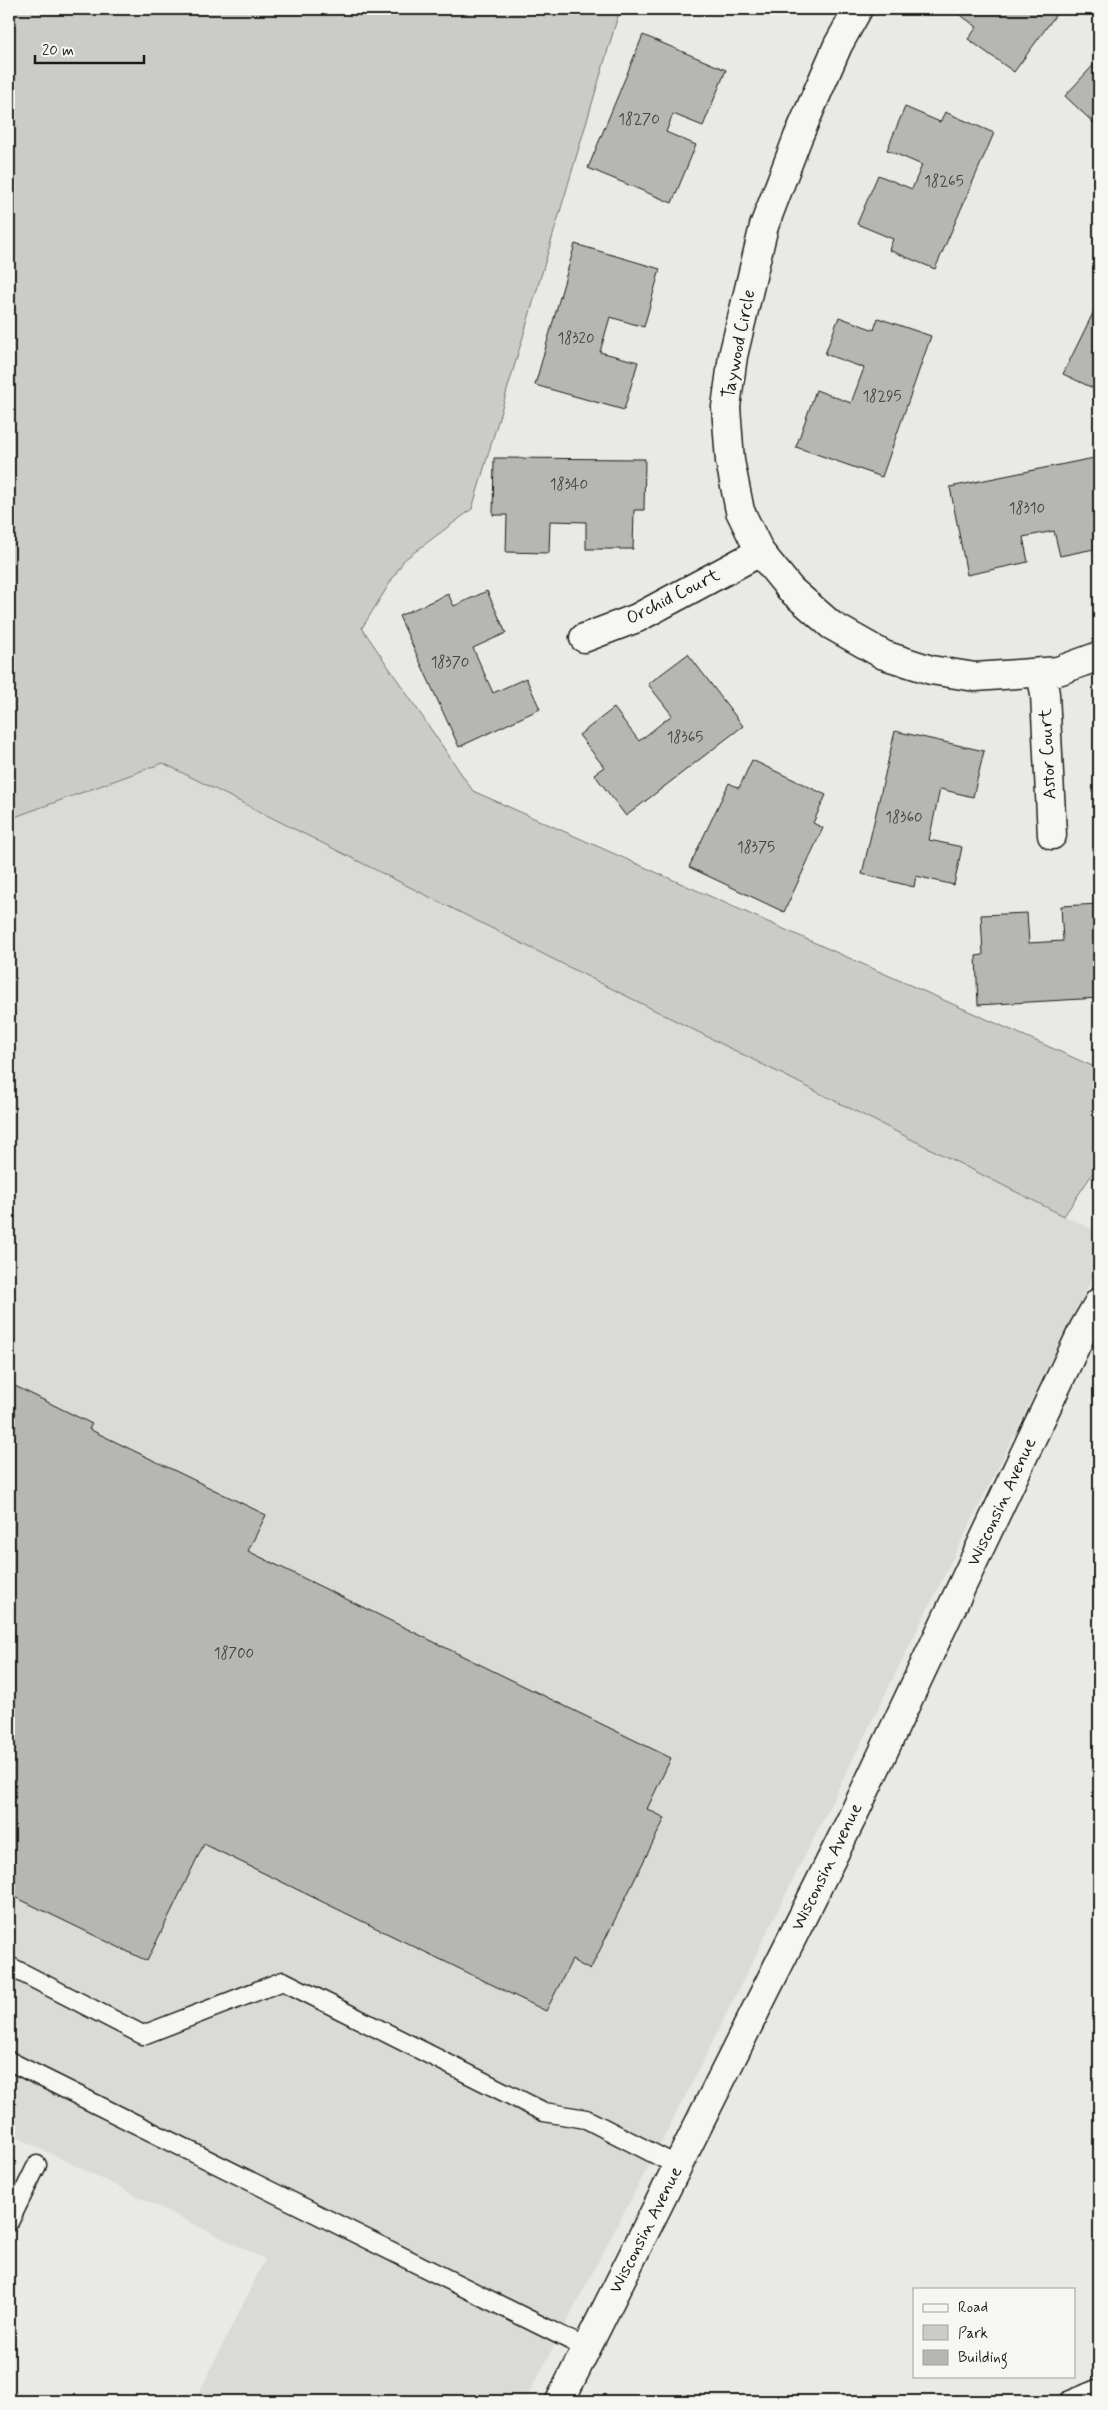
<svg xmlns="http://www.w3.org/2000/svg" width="1108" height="2410" viewBox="0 0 1108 2410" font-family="Mynerve,sans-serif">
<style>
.built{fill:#dadad6}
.green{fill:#cbcbc7;stroke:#747472}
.building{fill:#b6b6b3;stroke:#1c1c1c}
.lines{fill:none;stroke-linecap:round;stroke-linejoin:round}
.lane-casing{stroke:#1c1c1c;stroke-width:21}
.street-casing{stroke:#1c1c1c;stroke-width:31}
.lane{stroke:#f6f6f2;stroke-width:18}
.street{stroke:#f6f6f2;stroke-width:28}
.labels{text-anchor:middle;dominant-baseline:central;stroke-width:4;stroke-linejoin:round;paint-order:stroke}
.number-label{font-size:15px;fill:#424242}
.street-label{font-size:18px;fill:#1c1c1c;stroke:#f6f6f2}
</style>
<rect width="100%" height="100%" fill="#e9e9e5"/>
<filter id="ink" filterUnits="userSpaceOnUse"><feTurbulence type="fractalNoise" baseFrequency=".02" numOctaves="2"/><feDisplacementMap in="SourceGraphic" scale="10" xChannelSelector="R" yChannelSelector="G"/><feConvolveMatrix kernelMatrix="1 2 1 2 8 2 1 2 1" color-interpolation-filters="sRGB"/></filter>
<g filter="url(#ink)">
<path class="built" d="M163 763 1099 1233V1264L690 2087 525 2401H195L265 2259 9 2133V819Z"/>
<path class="green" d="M9 9H620L472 509 404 560 362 628 473 791 1099 1069V1164L1064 1216 163 763 9 819Z"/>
<path class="building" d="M952 9H1060L1014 72 968 39 977 27Z
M643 35 726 70 703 126 673 114 666 132 696 145 672 203 588 168Z
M1099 59V128L1065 96Z
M905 107 940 122 945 112 994 133 935 269 889 250 893 239 857 224 878 175 912 189 922 165 887 150Z
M575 244 660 269 644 327 610 317 600 352 638 362 624 410 535 385Z
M1099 301V391L1063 374Z
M839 317 874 330 878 318 931 336 882 477 796 447 816 390 851 403 864 368 825 354Z
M494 458 645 459 644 510H634L633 549H586V522L550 521 549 553 506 552 507 515H493Z
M1094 458 1099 484V548L1060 556 1054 531 1023 537 1028 562 967 575 950 487Z
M487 591 506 633 473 648 493 693 526 678 540 709 459 747 399 616 448 594 454 606Z
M688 654 743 726 626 816 594 774 604 767 579 735 614 708 639 741 672 715 648 684Z
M895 731 984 751 973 797 940 789 929 840 962 847 954 885 916 876 914 887 862 874Z
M752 760 826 795 813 823 823 828 784 912 689 867 729 783 739 788Z
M1099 904V998L978 1005 976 956 983 955 981 915 1027 913 1029 943 1063 941 1061 906Z
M9 1383 92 1424 89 1429 266 1515 248 1551 671 1758 647 1809 665 1818 590 1970 572 1960 546 2011 204 1844 147 1961 9 1894Z"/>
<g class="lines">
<g class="lane-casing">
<path id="lane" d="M9 1966 143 2035 283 1981 544 2112 586 2119 678 2166
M9 2061 586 2348
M9 2222 37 2165
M1068 2401 1099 2388"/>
</g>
<g class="street-casing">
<path id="street" d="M858 9 838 45 798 137 764 226 733 356 726 407 730 461 740 511 760 552 791 590 831 625 884 655 931 670 975 677 1058 671 1099 656
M584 638 637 618 760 552
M1041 672 1045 694 1052 835
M560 2401 851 1820 1084 1328 1099 1302"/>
</g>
<use href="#lane" class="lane"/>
<use href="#street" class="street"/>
</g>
</g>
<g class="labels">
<g class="number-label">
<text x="639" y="120">18270</text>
<text x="944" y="182">18265</text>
<text x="576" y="339">18320</text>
<text x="882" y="397">18295</text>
<text x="569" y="485">18340</text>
<text x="1027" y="509">18310</text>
<text x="450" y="663">18370</text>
<text x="685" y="738">18365</text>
<text x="904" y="818">18360</text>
<text x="756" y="848">18375</text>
<text x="234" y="1654">18700</text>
</g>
<g class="street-label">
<text transform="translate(739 344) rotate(-79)">Taywood Circle</text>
<text transform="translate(673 597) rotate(-27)">Orchid Court</text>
<text transform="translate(1048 754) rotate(-93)">Astor Court</text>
<text transform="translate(1002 1502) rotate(-65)">Wisconsin Avenue</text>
<text transform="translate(827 1867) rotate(-64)">Wisconsin Avenue</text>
<text transform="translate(646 2230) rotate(-63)">Wisconsin Avenue</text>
</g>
</g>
<rect width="1108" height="2410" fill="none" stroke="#f6f6f2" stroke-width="30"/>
<rect x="15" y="15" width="1078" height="2380" fill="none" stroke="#1c1c1c" stroke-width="2" filter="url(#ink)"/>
<rect x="913" y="2288" width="162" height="90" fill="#f6f6f2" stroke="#9f9f9c"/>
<rect x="923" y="2304" width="25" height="8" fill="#f6f6f2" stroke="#9f9f9c"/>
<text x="958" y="2312" font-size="15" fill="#1c1c1c">Road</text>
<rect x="923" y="2325" width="25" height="15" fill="#cbcbc7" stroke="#9f9f9c"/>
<text x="958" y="2338" font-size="15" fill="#1c1c1c">Park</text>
<rect x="923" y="2350" width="25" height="15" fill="#b6b6b3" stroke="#9f9f9c"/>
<text x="958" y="2362" font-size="15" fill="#1c1c1c">Building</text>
<path d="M35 55v8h109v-8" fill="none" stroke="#1c1c1c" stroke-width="2.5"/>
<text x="42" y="55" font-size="15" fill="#1c1c1c" stroke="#f6f6f2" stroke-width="4" paint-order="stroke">20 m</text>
</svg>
